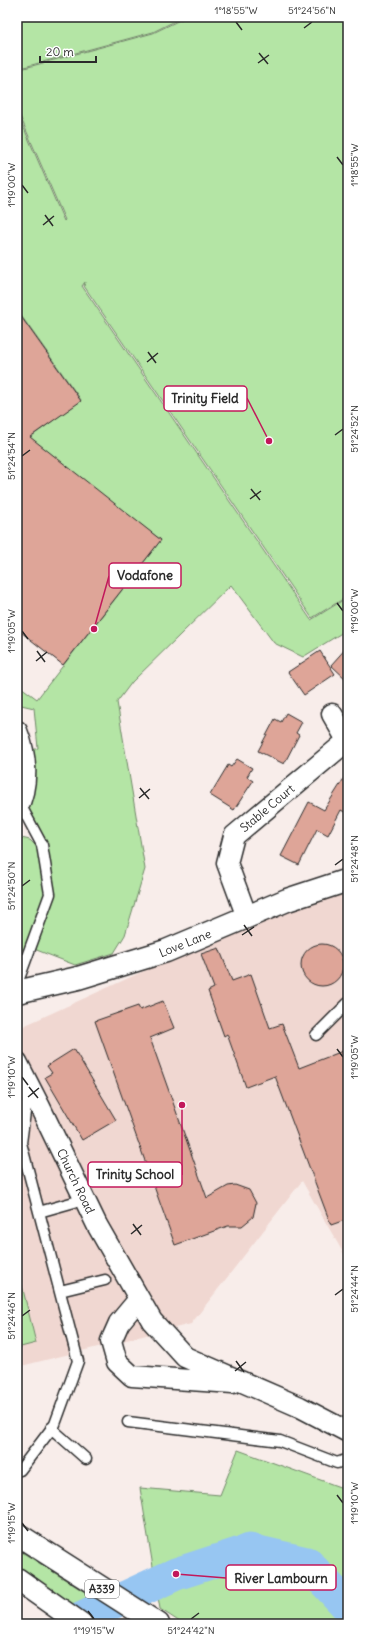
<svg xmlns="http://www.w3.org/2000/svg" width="365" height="1641" viewBox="0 0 365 1641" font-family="Delius,sans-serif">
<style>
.built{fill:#f0d7d1}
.green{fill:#b4e5a5;stroke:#708868}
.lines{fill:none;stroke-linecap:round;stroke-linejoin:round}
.river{stroke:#97c6f2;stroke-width:33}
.building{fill:#dea598;stroke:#2b2b2b}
.service-casing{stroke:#2b2b2b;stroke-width:13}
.minor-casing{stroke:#2b2b2b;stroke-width:23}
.tertiary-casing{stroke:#2b2b2b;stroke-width:25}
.trunk-casing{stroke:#2b2b2b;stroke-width:25}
.service{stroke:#fff;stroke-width:10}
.minor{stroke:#fff;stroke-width:20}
.tertiary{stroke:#fff;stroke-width:22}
.trunk{stroke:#fff;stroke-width:22}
.ticks{fill:none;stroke:#2b2b2b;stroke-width:1.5}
.labels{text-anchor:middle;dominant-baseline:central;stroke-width:3;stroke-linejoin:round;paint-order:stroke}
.shield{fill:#fff;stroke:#6b6b6b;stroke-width:1}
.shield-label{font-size:11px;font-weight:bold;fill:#2b2b2b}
.street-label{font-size:12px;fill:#2b2b2b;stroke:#fff}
.leader{fill:none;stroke:#c2185b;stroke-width:1.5}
.callout-dot{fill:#c2185b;stroke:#fff;stroke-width:1.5}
.callout{fill:#fff;stroke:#c2185b;stroke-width:1.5}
.callout-label{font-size:13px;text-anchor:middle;font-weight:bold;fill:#2b2b2b}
.neatline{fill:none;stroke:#2b2b2b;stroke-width:1.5}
.ticks-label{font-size:10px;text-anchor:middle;fill:#2b2b2b}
</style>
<rect width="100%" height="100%" fill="#f8edea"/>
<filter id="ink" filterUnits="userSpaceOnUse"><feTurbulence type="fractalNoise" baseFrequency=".025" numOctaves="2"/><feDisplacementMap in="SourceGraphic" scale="8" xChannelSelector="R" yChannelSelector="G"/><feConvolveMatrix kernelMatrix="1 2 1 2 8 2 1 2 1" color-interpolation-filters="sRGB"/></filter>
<g filter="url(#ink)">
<path class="built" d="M348 889V1255L345 1256 302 1181 191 1324 17 1367V1029L262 917Z"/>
<path class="green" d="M17 17H183L153 32 17 69Z
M186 17H345L348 22V596L312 618 84 286 85 282 82 286 311 620 348 597V629L303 657 274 643 231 585 132 682 117 702 145 869 125 935 114 953 75 965 34 949 53 894 24 803 28 752 38 748 34 708 17 704V684L37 699 161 540 38 447H17L81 400 17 310V112L64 221 65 220 17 109V70L153 33Z
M17 837 30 840 37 847 41 857 48 893 29 946 17 952Z
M17 1265 36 1343 17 1348Z
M238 1450 348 1490V1624H183L160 1609 140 1488 220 1495Z
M17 1549 88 1594 78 1609 17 1566Z"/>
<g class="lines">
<path class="river" d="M67 1624 176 1574 250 1550 307 1563 348 1607"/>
</g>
<path class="building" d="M17 311 81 401 30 437 161 540 63 665 17 629Z
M348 646V681L331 665Z
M320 651 335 674 304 695 288 672Z
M286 713 302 722 296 733 299 735 284 764 258 751 275 719 281 722Z
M237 759 252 768 247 777 253 781 234 810 210 795 228 765 231 767Z
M348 772V814L341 810 328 835 317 829 299 865 281 856 309 802 324 810Z
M301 965a21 21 0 1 1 42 0a21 21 0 1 1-42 0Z
M219 948 232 981 251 974 270 1028 282 1024 299 1068 348 1049V1219L331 1225 275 1076 246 1087 227 1034 224 1036 208 991 214 988 201 954Z
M163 1001 174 1028 150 1038 207 1198 228 1186 235 1185 249 1190 256 1203 253 1217 242 1226H228L175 1245 95 1021 138 1006 140 1010Z
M74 1049 116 1120 82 1140 45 1077 52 1073 47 1066Z"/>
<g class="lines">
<g class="service-casing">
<path id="service" d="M17 984 50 894 42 845 20 804
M316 1035 348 1003
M39 1212 85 1199
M60 1291 105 1280
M128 1422 280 1441 337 1463 348 1459
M51 1428 86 1459
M20 1470 55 1424 78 1361 21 1143 28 1089"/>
</g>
<g class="minor-casing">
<path id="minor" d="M332 714 348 742
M17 731C27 756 29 785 17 809
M247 917 227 863 234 836 347 741
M17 1062 40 1107 97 1225 152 1321 185 1357 300 1407 348 1432
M139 1299 119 1323 111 1341 117 1362 132 1376 233 1383"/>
</g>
<g class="tertiary-casing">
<path id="tertiary" d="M17 992 78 978 166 951 287 900 348 880"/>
</g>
<g class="trunk-casing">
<path id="trunk" d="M17 1534 158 1624
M17 1579 81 1624"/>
</g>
<use href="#service" class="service"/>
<use href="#minor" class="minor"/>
<use href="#tertiary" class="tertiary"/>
<use href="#trunk" class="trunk"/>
</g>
</g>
<path class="ticks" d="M236 22 242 30M304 28 312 22M259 53 268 64M258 63 269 55M337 157 343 165M22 185 28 193M45 215 53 226M43 225 54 216M148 352 156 363M147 362 158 353M335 435 343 429M22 456 30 450M251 489 260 500M250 499 261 491M337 603 343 611M22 631 28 639M37 651 45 662M36 661 47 652M140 788 149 799M139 798 150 789M335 865 343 859M22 886 30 880M244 925 252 936M242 935 254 927M337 1049 343 1057M22 1077 28 1085M29 1087 38 1098M28 1097 39 1088M133 1224 141 1235M131 1234 142 1225M335 1295 343 1289M22 1316 30 1310M236 1361 244 1372M235 1371 246 1362M337 1495 343 1503M22 1523 28 1531M88 1611 94 1619M191 1619 199 1613"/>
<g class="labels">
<rect class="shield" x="85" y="1580" width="34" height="18" rx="3"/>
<g class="shield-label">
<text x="102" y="1589">A339</text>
</g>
<g class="street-label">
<text transform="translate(267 808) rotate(-40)">Stable Court</text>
<text transform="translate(185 943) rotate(-22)">Love Lane</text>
<text transform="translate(76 1181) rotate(64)">Church Road</text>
</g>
</g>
<path class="leader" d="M269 441L247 398M94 629L109 576M182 1105L182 1175M176 1574L226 1578"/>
<g class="callout-dot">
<circle cx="269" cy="441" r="4"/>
<circle cx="94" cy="629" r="4"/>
<circle cx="182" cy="1105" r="4"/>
<circle cx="176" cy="1574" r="4"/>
</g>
<g class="callout">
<rect x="164" y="386" width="83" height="25" rx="4"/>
<rect x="109" y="563" width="72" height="25" rx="4"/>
<rect x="88" y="1162" width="94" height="25" rx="4"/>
<rect x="226" y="1565" width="110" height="25" rx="4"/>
</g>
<g class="callout-label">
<text x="205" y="403">Trinity Field</text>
<text x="145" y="580">Vodafone</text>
<text x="135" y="1179">Trinity School</text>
<text x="281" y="1583">River Lambourn</text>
</g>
<rect width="365" height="1641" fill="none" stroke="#fff" stroke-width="44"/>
<path d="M40 56v6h56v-6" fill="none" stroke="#2b2b2b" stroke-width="2"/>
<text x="46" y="56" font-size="12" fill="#2b2b2b" stroke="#ffffff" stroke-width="3" paint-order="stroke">20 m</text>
<rect x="22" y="22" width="321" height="1597" class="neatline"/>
<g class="ticks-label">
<text x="236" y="14">1°18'55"W</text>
<text x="312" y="14">51°24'56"N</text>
<text transform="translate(354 165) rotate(-90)" y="4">1°18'55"W</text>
<text transform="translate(11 185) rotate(-90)" y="4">1°19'00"W</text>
<text transform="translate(354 429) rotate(-90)" y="4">51°24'52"N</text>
<text transform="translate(11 456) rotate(-90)" y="4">51°24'54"N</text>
<text transform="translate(354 611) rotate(-90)" y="4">1°19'00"W</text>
<text transform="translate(11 631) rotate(-90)" y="4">1°19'05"W</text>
<text transform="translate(354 859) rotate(-90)" y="4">51°24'48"N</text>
<text transform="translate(11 886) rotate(-90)" y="4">51°24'50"N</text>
<text transform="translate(354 1057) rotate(-90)" y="4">1°19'05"W</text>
<text transform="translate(11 1077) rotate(-90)" y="4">1°19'10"W</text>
<text transform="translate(354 1289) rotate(-90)" y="4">51°24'44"N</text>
<text transform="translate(11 1316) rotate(-90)" y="4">51°24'46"N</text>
<text transform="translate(354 1503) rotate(-90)" y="4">1°19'10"W</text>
<text transform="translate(11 1523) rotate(-90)" y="4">1°19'15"W</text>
<text x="94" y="1634">1°19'15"W</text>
<text x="191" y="1634">51°24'42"N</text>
</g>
</svg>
